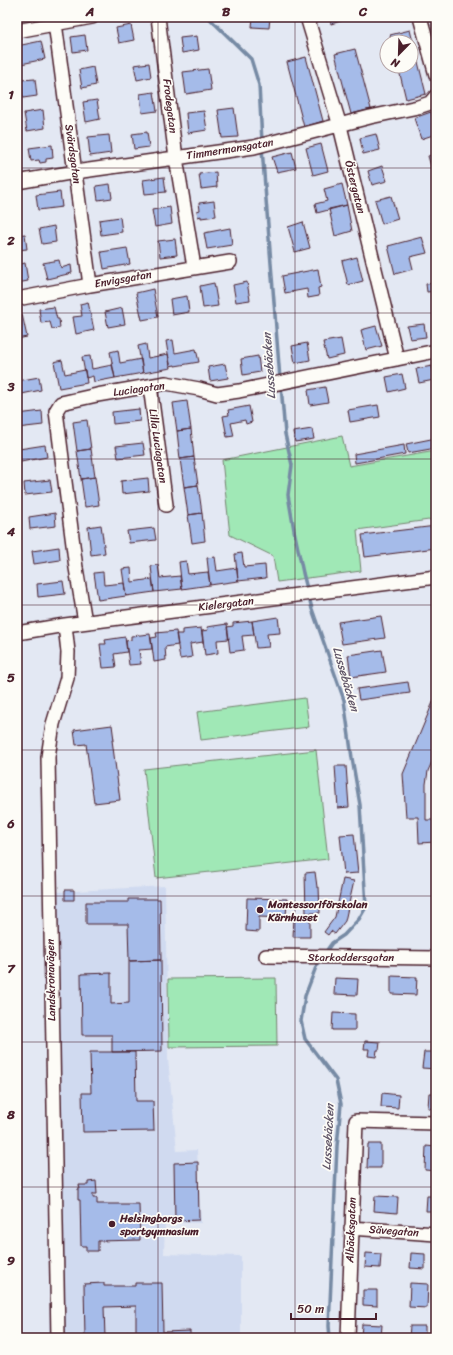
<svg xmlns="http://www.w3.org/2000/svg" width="453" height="1355" viewBox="0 0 453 1355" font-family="Sriracha,sans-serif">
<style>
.built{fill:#d0daf0}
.green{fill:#a0e8b6;stroke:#758470}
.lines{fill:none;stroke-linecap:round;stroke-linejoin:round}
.stream{stroke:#768aa4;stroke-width:3.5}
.building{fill:#a5bbe9;stroke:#4a1f2b}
.minor-casing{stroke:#4a1f2b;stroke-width:16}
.minor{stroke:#fdfcf7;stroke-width:13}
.grid{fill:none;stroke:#4a1f2b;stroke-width:1;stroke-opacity:0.55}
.poi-dot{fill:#4a1f2b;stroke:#fdfcf7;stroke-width:1.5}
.labels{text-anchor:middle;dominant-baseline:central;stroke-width:3.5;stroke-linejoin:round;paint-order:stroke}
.street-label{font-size:11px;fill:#4a1f2b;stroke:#fdfcf7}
.poi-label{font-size:11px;font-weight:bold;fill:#4a1f2b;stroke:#fdfcf7;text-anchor:start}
.water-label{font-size:12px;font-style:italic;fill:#605567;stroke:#fdfcf7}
.neatline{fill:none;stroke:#4a1f2b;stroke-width:1.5}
.grid-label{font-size:13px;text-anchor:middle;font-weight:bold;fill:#4a1f2b}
</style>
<rect width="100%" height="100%" fill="#e3e8f3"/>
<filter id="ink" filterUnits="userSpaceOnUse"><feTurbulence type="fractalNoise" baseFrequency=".025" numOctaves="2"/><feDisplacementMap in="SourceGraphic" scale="8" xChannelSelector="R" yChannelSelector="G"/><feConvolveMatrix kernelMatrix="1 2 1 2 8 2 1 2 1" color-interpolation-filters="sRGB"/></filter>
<g filter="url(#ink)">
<path class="built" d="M165 886 168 1059 177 1151 197 1150 201 1223 165 1222 164 1254 241 1256V1338H49L58 892Z"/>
<path class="green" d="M342 436 349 466 436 451V519L357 530 361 571 277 582 273 556 230 535 222 460Z
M305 698 309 727 201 740 197 712Z
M316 750 328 859 156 878 144 769Z
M276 978 277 1046 169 1047 168 979Z"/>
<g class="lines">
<path class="stream" d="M208 17 251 59 259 85 262 142
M262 148 280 379
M281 385 285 434 292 465 288 495 294 530 303 573 312 609 344 700 352 758 360 805 366 907 359 919 344 935 332 943 324 954
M320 961 316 967 305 996 301 1021 305 1039 336 1080 341 1104 337 1146 329 1326 330 1338"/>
</g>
<path class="building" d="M253 17H270L269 28 252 27Z
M329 17H347V19L331 24Z
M131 25 134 40 119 43 116 28Z
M410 30 426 94 406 99 398 66H411V42H392L390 35Z
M85 35 87 50 73 52 71 37Z
M197 36 199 50 182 53 180 38Z
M41 41 45 59 21 64 17 46Z
M355 49 371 109 351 114 335 54Z
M306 57 323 121 304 127 287 62Z
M149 63 151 77 137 80 134 65Z
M93 67 96 85 82 88 79 70Z
M208 69 211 90 186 94 183 72Z
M35 79 37 96 23 98 21 80Z
M154 92 157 111 142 113 140 94Z
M97 100 100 119 86 122 83 102Z
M234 108 238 137 222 138 218 110Z
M43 110 45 128 27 131 24 113Z
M204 111 207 130 188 133 186 113Z
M431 112 436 126V134L421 139 414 118Z
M147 132 149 147 134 149 132 134Z
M376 134 380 150 363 154 360 138Z
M109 135 111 153 90 156 88 137Z
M321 144 328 171 313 175 306 148Z
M52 145 53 158 46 159V162L40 163 39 160 31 161 29 148Z
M292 152 296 168 277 172 272 157Z
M436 154V181H435L428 156Z
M382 166 387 181 372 185 368 171Z
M216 172 217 187 201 189 199 174Z
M164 177 166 192 145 194 143 180Z
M110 184 112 198 98 200 96 186Z
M342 184 347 205 317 213 315 204 327 201 324 189Z
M60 192 62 207 38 210 36 195Z
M391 196 398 219 382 224 375 200Z
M214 201 216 216 201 218V216L198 217 197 211 200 210 199 203Z
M347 205 352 231 335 236 329 209Z
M170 207 172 224 155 227 152 210Z
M120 217 122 232 101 235 99 220Z
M303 222 310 248 295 252 288 227Z
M54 226 56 242 42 244 39 229Z
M230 228 232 245 207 249 204 233Z
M25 234 27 249 17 250V235Z
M422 237 427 253 410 257 413 269 395 274 388 246Z
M175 239 177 255 160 257 158 241Z
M127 248 130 264 104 269 101 252Z
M357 257 363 281 348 285 342 261Z
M59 260 61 268 71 265 72 273 47 279 43 263Z
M25 263 28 281 17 283V265Z
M318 269 321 287 318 288 319 296 308 298 307 289 285 293 282 276Z
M247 282 250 300 236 302 233 285Z
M214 283 218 306 203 308 200 286Z
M436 283V291L427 292 426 284Z
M153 289 158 317 142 320 136 293Z
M187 296 189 312 172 315 170 299Z
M88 302 94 330 76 334 73 317 82 316 80 304Z
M54 307 57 319H59L60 328 52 329 50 322 41 323 39 309Z
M122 308 125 324 108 327 105 312Z
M22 314 27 337 17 339V315Z
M424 324 426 337 410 339 407 326Z
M376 326 382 346 366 350 361 330Z
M341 339 344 355 327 359 323 342Z
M173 340 175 353 196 349 199 362 175 366V365L170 366 166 341Z
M307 343 310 360 295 363 292 346Z
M146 344 148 358 168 354 171 368 143 373 138 346Z
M118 350 120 363 141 359 143 373 115 378 110 352Z
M90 356 92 369 112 365 115 378 94 382 93 376 86 378 82 357Z
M258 356 260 372 243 375 241 359Z
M62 360 65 374 85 370 87 383 59 388 54 362Z
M225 364 228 378 210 381 208 367Z
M432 366 434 380 419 383 416 369Z
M402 374 405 388 389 392 386 377Z
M39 377 41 390 17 395V381Z
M325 387 328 402 310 405 308 390Z
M187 401 191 429 177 431 173 403Z
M378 405 380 417 350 422 348 410Z
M17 406 18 414 42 411 43 425 17 428Z
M249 406 252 422 246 424 245 420 231 423 234 436 227 437 223 416 229 415 228 410Z
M139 409 140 421 113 424 112 412Z
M87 420 91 449 77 451 73 422Z
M191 429 194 457 180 459 177 431Z
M312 429 314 439 295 442 293 432Z
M436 438V448L408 453 406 444Z
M143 443 145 455 118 458 116 446Z
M45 445 47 457 21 462 19 449Z
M404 445 405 454 355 463 354 454Z
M91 449 95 477 81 479 77 451Z
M194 457 198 485 184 487 180 459Z
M95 477 99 505 85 507 81 479Z
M148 478 149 491 122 494 121 481Z
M50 480 52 492 25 495 24 483Z
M198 485 202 513 188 515 184 487Z
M55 513 56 526 30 529 29 517Z
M202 513 205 541 192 543 188 515Z
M101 525 105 553 91 555 88 527Z
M436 526V548L365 557 362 535Z
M154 528 156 540 129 543 127 531Z
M59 547 60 560 34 564 32 551Z
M242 553 244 567 265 565 266 578 238 581 235 554Z
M215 557 217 571 237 568 238 581 210 585 207 558Z
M186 561 188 574 208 572 210 585 182 589 179 562Z
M158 565 160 578 180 576 182 589 154 592 151 566Z
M131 568 132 582 152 579 154 592 126 596 122 569Z
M103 572 104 585 124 583 126 596 98 600 94 573Z
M63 581 65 594 38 597 37 584Z
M381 616 385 638 342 644 338 622Z
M278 617 280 633 267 634 269 647 256 648 252 621Z
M252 621 254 635 242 636 244 650 230 652 227 627 233 626V623Z
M227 624 229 639 217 640 218 653 205 655 202 631 208 630 207 627Z
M201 628 203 642 190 644 192 657 180 659 176 634H182V630Z
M176 631 178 645 165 647 166 660 154 662 151 638 157 637 156 633Z
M150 634 152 649 139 650 141 664 129 665 126 641 131 640V636Z
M125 637 127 652 114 654 116 667 103 668 100 644H106L105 640Z
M382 650 386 672 351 677 348 655Z
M408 682 410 693 359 700 357 689Z
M436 695V752L428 771 426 784V820H436V842L419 843 418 817H406L403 774Z
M112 725 114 740H112L120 800 94 803 86 744 76 745 74 730Z
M335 766H346L349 807 338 808Z
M354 834 358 873 344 874 340 835Z
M315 872 317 887H319L320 913H306L305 873Z
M343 879 354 881 345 921 335 934 331 931 328 935 324 932 335 917Z
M65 890H74V900H65Z
M247 898 287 899 286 918 259 917V932L246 931Z
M128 899H160L161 960 129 961 128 924H86V902H128Z
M294 917H310V937H293Z
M161 960 162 1051 112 1052V1035H82L81 974 111 973V1004L129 1003V961Z
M391 976 417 977 416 995 391 994Z
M335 978 358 979 357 995 334 994Z
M333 1013 355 1014V1030H332Z
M365 1041 380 1042 379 1050H377L376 1057 368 1056 369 1049H364Z
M90 1052H135L136 1101H153L154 1131 83 1132 82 1093H91Z
M424 1052H436V1069L422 1068Z
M382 1093 399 1095 398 1108 381 1107Z
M429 1093H436V1109L428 1108Z
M368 1144H381V1168H367Z
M426 1146 436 1147V1171L425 1170Z
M198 1162 199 1220 175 1221 174 1163Z
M96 1181 97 1194H93V1198H97V1204H139L140 1240 98 1241V1251H86V1246H81L80 1200H78V1189H80L79 1185H88V1182Z
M435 1194H436V1211H426L427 1196H435Z
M375 1196 398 1197 397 1213 374 1211Z
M366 1253 381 1254 380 1268 365 1267Z
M411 1253 425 1254V1269L410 1268Z
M104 1283V1286H135V1283H162L163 1332 190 1331V1338H127V1332H136V1306L104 1307 105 1338H85L84 1284Z
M410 1283 428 1284 427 1308 409 1307Z
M363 1290H377V1306L363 1305Z
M362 1324 382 1325 381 1338H361Z
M410 1326H425V1338H409Z"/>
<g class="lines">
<g class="minor-casing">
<path id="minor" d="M158 17 176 158 194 267
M307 17 340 126 397 359
M420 17 436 75
M55 23 90 285
M17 31 92 17
M17 182 75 172 254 147 370 117 418 107 430 103 436 96
M17 299 90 285 230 262
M150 386 166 505
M85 622 76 568 56 411 61 403 97 395 166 383 199 389 217 394 239 391 436 351
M17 633 65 625 436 577
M266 956 436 958
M351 1228 436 1234
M58 1338 48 757 53 724 67 678 68 652 65 625
M348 1338 356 1121 436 1123"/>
</g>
<use href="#minor" class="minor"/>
</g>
</g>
<path class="grid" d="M158 17V1338M295 17V1338M17 168H436M17 313H436M17 459H436M17 605H436M17 750H436M17 896H436M17 1042H436M17 1187H436"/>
<g class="poi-dot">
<circle cx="260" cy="910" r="4"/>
<circle cx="112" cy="1224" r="4"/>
</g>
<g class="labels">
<g class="street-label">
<text transform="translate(170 106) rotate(83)">Frodegatan</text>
<text transform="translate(230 149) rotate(-9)">Timmermansgatan</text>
<text transform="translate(73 154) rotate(82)">Svärdsgatan</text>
<text transform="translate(355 187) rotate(76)">Östergatan</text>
<text transform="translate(123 279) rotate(-10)">Envigsgatan</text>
<text transform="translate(139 389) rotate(-8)">Luciagatan</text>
<text transform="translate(158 446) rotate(82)">Lilla Luciagatan</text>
<text transform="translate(226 604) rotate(-7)">Kielergatan</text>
<text x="351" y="957">Starkoddersgatan</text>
<text transform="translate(51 980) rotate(-91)">Landskronavägen</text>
<text transform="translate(351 1230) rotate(-88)">Albäcksgatan</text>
<text transform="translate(394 1231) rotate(4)">Sävegatan</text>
</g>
<g class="poi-label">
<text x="268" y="904">Montessoriförskolan<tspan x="268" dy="13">Kärnhuset</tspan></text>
<text x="120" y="1218">Helsingborgs<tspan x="120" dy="13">sportgymnasium</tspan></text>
</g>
<g class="water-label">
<text transform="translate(269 366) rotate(-94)">Lussebäcken</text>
<text transform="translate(346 679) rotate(74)">Lussebäcken</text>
<text transform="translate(328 1137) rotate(-87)">Lussebäcken</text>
</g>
</g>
<rect width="453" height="1355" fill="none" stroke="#fdfcf7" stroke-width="44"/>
<g transform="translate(399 54) rotate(203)"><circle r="19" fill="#fdfcf7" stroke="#b5a4a5"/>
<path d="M0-3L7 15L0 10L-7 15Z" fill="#4a1f2b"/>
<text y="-6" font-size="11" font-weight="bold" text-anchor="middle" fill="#4a1f2b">N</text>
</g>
<path d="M291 1313v6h85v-6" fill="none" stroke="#4a1f2b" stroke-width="2"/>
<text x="297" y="1313" font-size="12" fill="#4a1f2b" stroke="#fdfcf7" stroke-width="3" paint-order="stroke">50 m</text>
<rect x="22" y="22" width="409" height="1311" class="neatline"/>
<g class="grid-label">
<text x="90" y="16">A</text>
<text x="226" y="16">B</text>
<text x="363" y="16">C</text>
<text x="11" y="99">1</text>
<text x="11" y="245">2</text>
<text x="11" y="391">3</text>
<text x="11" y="536">4</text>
<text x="11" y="682">5</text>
<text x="11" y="828">6</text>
<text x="11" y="973">7</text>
<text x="11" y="1119">8</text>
<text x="11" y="1265">9</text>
</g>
</svg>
